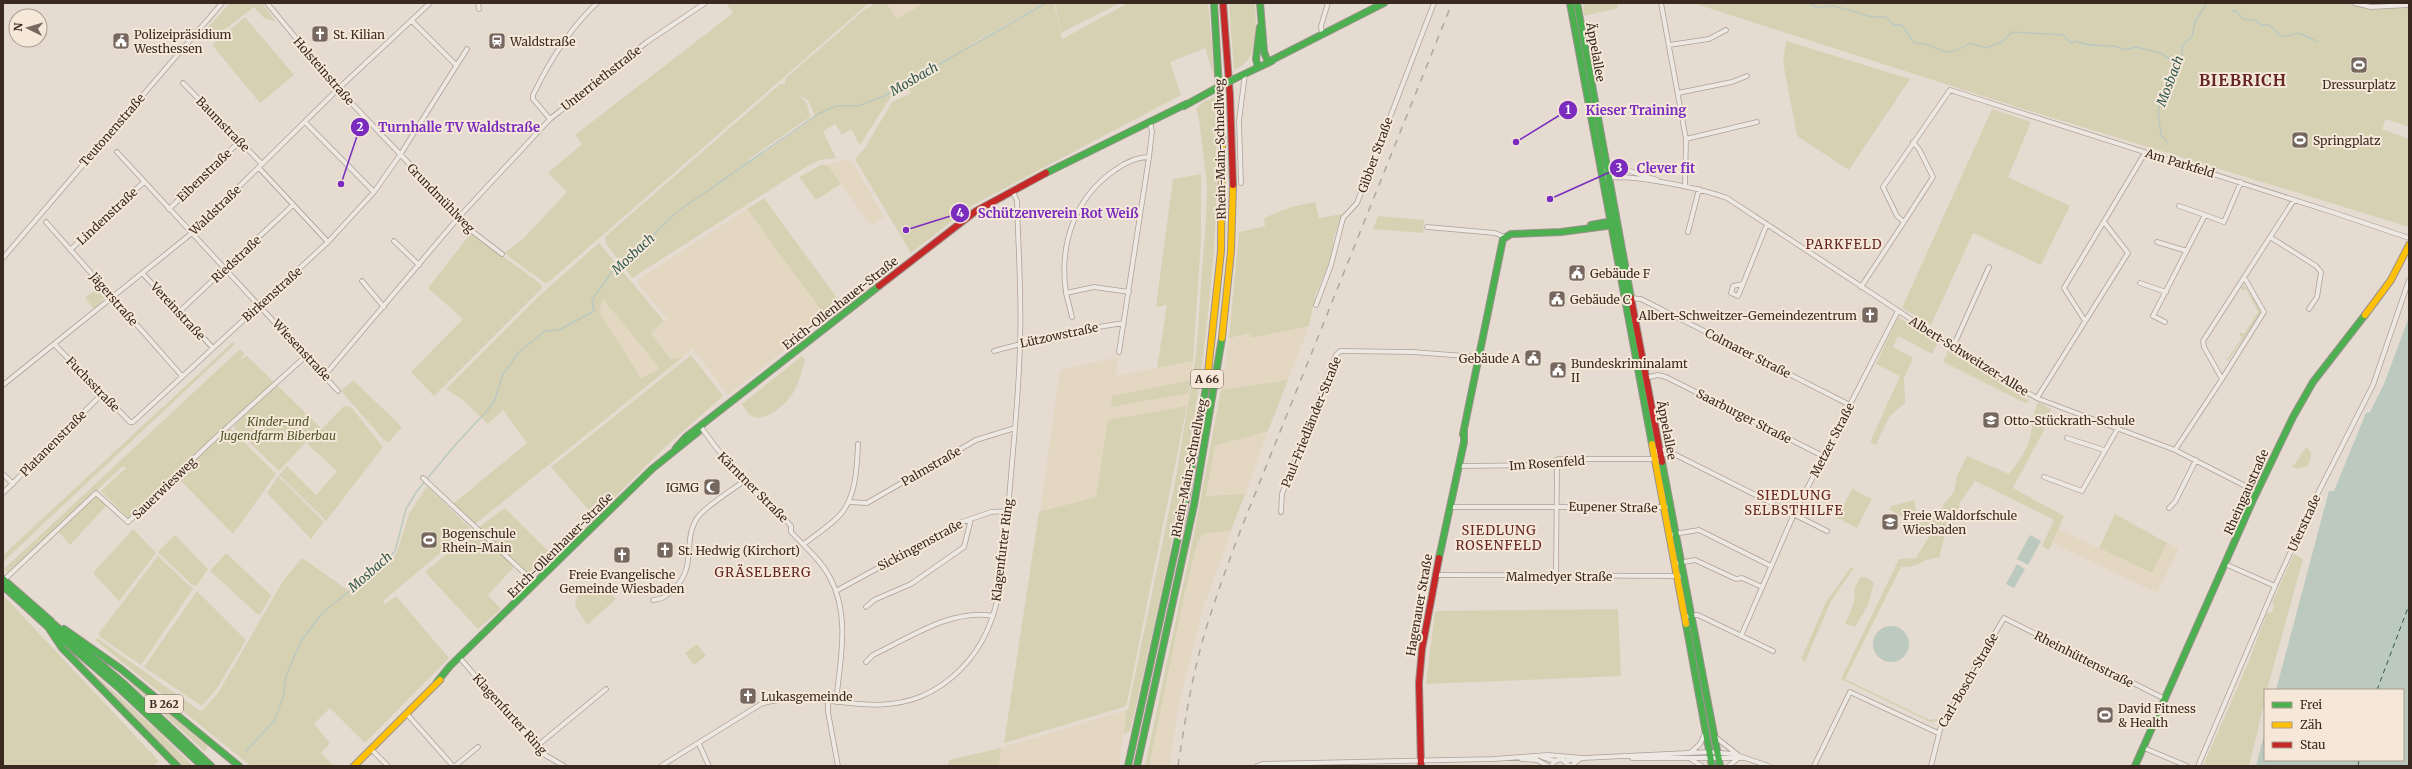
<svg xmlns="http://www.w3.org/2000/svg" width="2412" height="769" viewBox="0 0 2412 769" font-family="Merriweather,serif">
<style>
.farmland{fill:#e3d7c2}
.green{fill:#d7d1b4;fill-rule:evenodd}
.water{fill:#bbc9be}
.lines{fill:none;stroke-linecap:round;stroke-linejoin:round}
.stream{stroke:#bbc9be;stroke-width:1.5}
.ferry{stroke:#315950;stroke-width:1;stroke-dasharray:5 4;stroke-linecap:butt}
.street-casing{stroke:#aba199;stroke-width:5.5}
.fast-casing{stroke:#9a918a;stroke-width:8}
.slow-casing{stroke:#9a918a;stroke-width:8}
.jam-casing{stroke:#9a918a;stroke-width:8}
.street{stroke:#eee8e2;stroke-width:4}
.fast{stroke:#4caf50;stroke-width:6}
.slow{stroke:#ffc107;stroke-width:6}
.jam{stroke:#c62828;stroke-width:6}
.rail{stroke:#ada7a2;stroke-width:1.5;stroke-dasharray:7 7;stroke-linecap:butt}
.fast-bridge-casing{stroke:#9a918a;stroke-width:8;stroke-linecap:butt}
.fast-bridge{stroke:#4caf50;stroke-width:6}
.labels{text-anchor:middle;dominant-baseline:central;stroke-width:4;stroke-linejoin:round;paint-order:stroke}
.shield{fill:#f5e8d8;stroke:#726258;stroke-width:1}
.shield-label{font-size:11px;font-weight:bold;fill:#3a2921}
.poi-label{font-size:12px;fill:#3a2921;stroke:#f5e8d8;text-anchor:start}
.street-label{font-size:12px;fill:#3a2921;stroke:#f5e8d8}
.park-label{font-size:12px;font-style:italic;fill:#515528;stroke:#f5e8d8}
.water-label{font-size:13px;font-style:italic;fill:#315950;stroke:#f5e8d8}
.neighbourhood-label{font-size:13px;letter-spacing:1px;fill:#652522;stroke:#f5e8d8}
.district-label{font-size:16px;font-weight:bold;letter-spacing:1px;fill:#652522;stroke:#f5e8d8}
.leader{fill:none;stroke:#7b2cbf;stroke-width:1.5}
.callout-dot{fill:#7b2cbf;stroke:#f5e8d8;stroke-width:1.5}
.mark-label{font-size:12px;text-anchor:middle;font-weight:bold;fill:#fff}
.callout-label{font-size:13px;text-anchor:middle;font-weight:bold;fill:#7b2cbf;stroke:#f5e8d8;stroke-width:4;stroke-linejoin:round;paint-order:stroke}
</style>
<rect width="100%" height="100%" fill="#e5dbd1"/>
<path class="farmland" d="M886 3H924L897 19Z
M847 159 851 160 884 217 871 226 828 165Z
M747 209 826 317 728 395 692 348 683 357 672 359 651 334 667 319 638 283V280Z
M603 299 660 369 657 372 641 378 599 312Z
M1309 326 1288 380 1221 390 1229 338 1252 333V338Z
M1118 357 1116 376 1193 361 1191 380 1112 396 1111 407 1189 393 1187 406 1109 420 1096 497 1040 513 1060 370Z
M1268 431 1245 494 1206 496 1215 446Z
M2052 526 2152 573 2167 543 2179 549 2157 593 2045 539Z
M1232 530 1203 608 1178 707 1170 766H1149L1183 601 1197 544 1202 534Z
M1126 710 1119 766H999L1001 748Z"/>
<path class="green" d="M230 3H262L276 22 264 18 254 7 219 34 206 36 203 33Z
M726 3H869L550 281 545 283 504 253 522 240 567 192 548 173 582 144 575 135 733 13Z
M876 3H886L897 19 924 3H1044L970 45 972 46 1046 3H1054L1062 39 1128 3H1208L1215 80 1205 48 1170 62 1181 95 973 205 911 253 855 159 865 148 892 102 911 93 910 90 897 93 890 98 860 145 851 129 842 135 835 124 823 131 836 158 820 160 809 165 632 278 605 242 606 236 780 84H785L786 78 863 11ZM799 95 809 101 815 117 751 162 749 159 810 117 807 104Z
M1055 3H1120L1061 33Z
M1229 3 1255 4C1256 28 1260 60 1234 70Z
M1583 3H1617L1618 8 1584 16Z
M1693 3H2346L2368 9 2409 7V127L2386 119 2382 129 2409 139V227L2017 107Z
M245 17 294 75 260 103 212 45Z
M1786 41 1910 79 1849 170 1797 136 1783 62Z
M1215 97C1216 147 1218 198 1214 248 1202 411 1168 572 1130 731L1124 734 1126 710 1128 709 1176 477 1196 355 1206 217 1207 185 1199 119 1196 109 1203 102Z
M1992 109 2031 122 2008 177 2070 206 2041 265 1973 233 1931 325 1902 308Z
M821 165H828L841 184 816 200 799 177Z
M1201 174V241L1193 361 1157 368 1167 305 1156 307 1173 179Z
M764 198 842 305 826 317 747 209Z
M1315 202 1319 218 1342 214 1333 239V248L1327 268 1316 293 1309 326 1251 338V333L1229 338 1239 232 1265 226 1264 218 1291 207Z
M1378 216 1424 220 1423 233 1373 229Z
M471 233 541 284 542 288 434 396 411 372 463 319 428 288Z
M599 243 664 321 651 334 671 359 683 357 475 524 453 504 527 443 503 410 488 424 462 399 446 389 540 295ZM603 299 660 369 641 378 599 312Z
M2245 286 2260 310V314L2228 361 2225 357 2228 358 2242 337 2239 335 2241 332 2244 334 2258 312 2246 289 2242 291 2241 287Z
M98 287 105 297 94 309 85 298Z
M1898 317 1938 342 1932 354 1898 336 1893 347 1913 358 1904 378 1905 403 1889 417 1876 445 1870 442 1900 376 1876 364Z
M233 342 235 344 3 562V555Z
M1949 348 2030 401 2025 403 1943 362Z
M240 349 245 354 240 360 247 356 274 382 129 519 101 491 126 468 123 466 8 573 4 569Z
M691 355 723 396 664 448 595 517 551 467Z
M802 356 805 360C802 370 800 380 795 389 791 400 767 422 754 417 749 416 745 409 742 404Z
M353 380 402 427 389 442 384 440 341 391Z
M1191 380 1189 393 1111 407 1112 396Z
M1288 380 1268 431 1215 446 1206 496 1245 494 1231 530 1203 534 1197 544 1183 601 1149 766H1145L1194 534 1221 390Z
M277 385 320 427 279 471 234 428 236 423Z
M2038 402 2051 409 2044 430 2013 488 2064 516 2049 550 2042 546 2054 520 1975 481 1960 503 1958 517 1944 538 1939 558C1923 558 1919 568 1901 567L1845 679 1930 720 1939 718 1937 721 1930 722 1841 679 1899 559 1916 558 1930 535 1913 525 1914 522 1921 518 1923 512 1937 518 1941 515 1943 505 1954 492 1957 476 1967 456 2009 474C2018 463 2029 447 2031 433 2033 421 2033 413 2038 402Z
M344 406 351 407 383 447 326 521 279 475 287 466 316 495 337 471 307 444Z
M1187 406 1127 703 1124 707 1004 743 1039 512 1096 497 1108 420Z
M229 427 276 474 233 534 177 477Z
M2306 447C2314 451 2311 460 2307 466L2297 469 2291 466 2294 465Z
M278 476 324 522 311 539 267 493Z
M427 486 470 528 383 601 385 604 396 596 449 658 365 743 330 708 314 724 330 743 321 753 334 766H251L95 640 97 638 200 711 203 710 218 693 283 581 302 558 352 593 389 563 397 552 409 514Z
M1852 489 1872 499 1857 528 1837 518Z
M95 497H99L107 505 70 545 58 531Z
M1914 500 1917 514 1908 520 1890 510 1891 506Z
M505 508 554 557 532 578 479 527Z
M2115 514 2167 543 2152 573 2099 548Z
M133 529 156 553 119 601 93 573Z
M476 530 515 566 488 595 501 609 478 629 425 572Z
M175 535 208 569 196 586 192 585 158 552Z
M226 553 271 595 261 614H257L210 571Z
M2294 554 2303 559 2267 690H2265V700L2249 766H2203L2249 661 2267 613 2272 612 2274 605 2272 603Z
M158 556 193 589 141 665 100 637 99 633Z
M1851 567 1854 568 1831 601 1805 662 1801 659 1826 602Z
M1860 577H1866L1874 583 1868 605 1855 627 1845 624 1854 603 1855 587Z
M591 585 604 587 616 599 587 625 575 606C577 595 580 589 591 585Z
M197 591 246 640 217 688 202 706 144 667Z
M3 595 159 761 153 766H3Z
M1618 609 1621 676 1426 684 1435 611Z
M697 644 706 656 694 665 685 653Z
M71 653 160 733 193 766H180Z
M105 659 209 743 205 752 105 660Z
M1001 748 999 766H948L949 760Z"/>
<path class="water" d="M2409 317V766H2256L2265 731V760H2403V690H2276L2329 491H2334L2366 413 2370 412 2384 384Z
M2030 535 2041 541 2028 565 2017 559Z
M2017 564 2025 569 2014 588 2006 584Z
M1873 644a18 18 0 1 1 36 0a18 18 0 1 1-36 0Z"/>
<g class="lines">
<path class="stream" d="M1809 3C1823 12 1821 5 1833 6 1851 9 1867 19 1886 17L1893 25H1902L1914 43C1943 43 1940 63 1970 43L1986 48 2002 42 2012 32 2063 35 2071 43 2077 41C2090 49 2114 42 2124 50L2136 47C2153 52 2164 50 2176 66
M2232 11H2236L2243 19 2255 20 2261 25H2269L2282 37 2299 33 2316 41
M2167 142 2161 135 2158 111 2162 96 2169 90 2176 66 2182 57V46L2192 36 2195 22 2207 3
M246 751 275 720 283 697 286 676 301 641 323 612 386 562 395 551 406 509 417 491 456 444 487 411 495 399 503 374 519 352 545 331 559 330 594 311 592 300 616 266 645 243 677 212 818 114 836 106H858L884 96 1046 3"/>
<path class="ferry" d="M2377 690 2409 605
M2358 766 2359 760"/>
<g class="street-casing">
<path id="street" d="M267 3 338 89 420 175 464 225 502 254
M478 3 479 9
M1661 3 1686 139 1685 185
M2354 3 2371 7 2409 5
M412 21 456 65
M1322 35 1321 26 1328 3
M1669 45 1709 39 1726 30
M183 83 262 164
M1678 93 1732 82 1747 76
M550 119 533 99V95C549 62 570 28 597 3
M305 122 374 192
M1686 139 1757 122
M117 152 338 391
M259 168 328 242
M1606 170 1621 168 1657 180
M1601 175C1609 180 1624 176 1634 178 1666 182 1696 187 1727 198L2005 381 2039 399 2175 450 2257 492
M1241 183 1239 121 1245 74
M2179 206 2205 215
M169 209 240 141
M46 222 182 376
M1904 222 1933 177 1919 149 1913 142
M1427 227 1495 233 1505 237
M1688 232 1699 189
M2270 237 2316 266 2321 272 2317 297 2309 309
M394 241 419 265
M2157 242 2187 251
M70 250 144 182
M3 258 222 3
M143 274 213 348
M362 281 384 307
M2140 283 2166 292
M1743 284 1738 296 1731 293 1733 286 1743 284 1767 224
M1861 287 1904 222 1897 216 1883 187 1950 90 2335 213 2409 238
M1129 292 1094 287 1066 293C1059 245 1074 198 1115 170 1126 162 1136 157 1149 157
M1066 293 1072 317
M1630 298 1641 299 1850 405
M1316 305 1331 265 1343 218 1357 203 1434 3
M179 312 293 205
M2085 321 2064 288 2145 153
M2165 322 2153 316 2205 215 2224 222 2241 182
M54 344 130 422H133L328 242 374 192 400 155 467 49
M1953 347 1989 267
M994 351 1066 332 1124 323
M1119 352 1149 157 1152 132 1150 122
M325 375 458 218 550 119 647 42 705 3
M1645 378 1658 375 1666 377 1823 456
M2222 379 2264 312 2244 277
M3 385 192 233 338 89 430 3
M2037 398 2128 253 2104 222
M701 427C719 453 738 475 759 497L766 498 791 526V532C804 546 820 559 829 576 851 614 840 661 836 702
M2067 438 2104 450
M2175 450 2222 379 2204 347 2203 341 2294 200
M1673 453 1660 455 1655 453 1659 449 1668 451 1827 531
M1554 462 1557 466 1556 576
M1458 466 1546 465 1559 459H1661
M3 474 13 484
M2044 477 2082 491 2118 428
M423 478 536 584
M3 493 102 394
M849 502 867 503 976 440 1015 428
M1449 507H1666
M2169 508 2175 502 2196 460
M1281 512 1282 494 1336 355 1340 351 1413 352 1478 357
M1673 534 1699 530 1771 566
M804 544C815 535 828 527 838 517 856 500 857 467 858 444
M1678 563 1695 560 1736 579 1742 578 1762 587
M2225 564 2275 586
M1435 575 1679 576
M4 580 96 493 128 522 211 442 307 355
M836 591 962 522 991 512 1008 511
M653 600C661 600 666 596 672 591 699 567 681 540 698 517 707 505 731 491 744 481
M866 607 874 600 911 584 964 547 971 519
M1689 616 1698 615 1773 651
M1741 636 1794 514 1898 311
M460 658 536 747 545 755 564 766
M866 662 873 655C909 638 952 608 993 616
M828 701V712L838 766
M406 713 453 766
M1714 736 1737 754
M699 744 709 766
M536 747 606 689
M2144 748 2187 766
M371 749 388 766
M1691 752 1700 744 1705 733
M1542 757 1555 761 1562 759 1569 766
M1632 758H1743
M1521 759 1537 760 1548 766
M1692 760 1702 766
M1566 761 1583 758 1709 752 1733 754 1769 766
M455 766 478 747
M661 766 761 704C816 687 867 719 922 696 950 684 974 660 987 631 1005 591 1005 542 1009 499 1013 447 1019 395 1020 343 1022 296 1018 248 1017 201L1012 190
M1257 766 1262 764 1494 759 1548 755 1583 758
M1551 766 1555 761
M1571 766 1580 759
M1729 766 1737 759
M1814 766 1850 692 1938 733
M1931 766 1941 726 2004 618 2165 699
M2198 766 2275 586 2316 497 2373 385 2409 280"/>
</g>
<g class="fast-casing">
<path id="fast" d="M1214 3 1222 139
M1260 3 1264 52 1268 62
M1570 3 1652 444
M1577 3 1631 298
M1270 61 1384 3
M1258 67 1256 59 1260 27
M1236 78 1272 61
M1184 106 1213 90
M1046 173 1186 104
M1591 225 1613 221
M1463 434 1503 239 1511 234 1561 232 1614 225
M676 448 686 437 879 286
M1662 462 1720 766
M1439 558 1464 442V431
M3 579 51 621
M3 586 48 627 62 648 177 766
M49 620 123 683 211 766
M1686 624 1712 766
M48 627 119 688 202 766
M64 629 121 669 239 766
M437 682 450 666 652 469 698 432
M1128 766 1184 510 1207 382
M1137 766 1194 505 1222 338
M2135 766 2253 500 2293 417 2313 382 2365 315"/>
</g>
<g class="slow-casing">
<path id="slow" d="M2365 315 2391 280 2409 245
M1222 338 1231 251 1233 185
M1207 382 1221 251 1222 139
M1652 444 1686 624
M354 766 440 680"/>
</g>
<g class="jam-casing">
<path id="jam" d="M1223 3 1230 96 1233 185
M879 286 976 211 1046 173
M1631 298 1662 462
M1421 766 1419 683 1422 649 1439 558"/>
</g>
<use href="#street" class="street"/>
<use href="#fast" class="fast"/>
<use href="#slow" class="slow"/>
<use href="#jam" class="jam"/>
<path class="rail" d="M1178 766C1184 727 1190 688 1200 650 1211 609 1226 569 1241 529L1452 3"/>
<g class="fast-bridge-casing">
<path id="fast-bridge" d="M1213 90 1236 78"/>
</g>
<use href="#fast-bridge" class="fast-bridge"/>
</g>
<defs>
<g id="church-square" transform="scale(0.9)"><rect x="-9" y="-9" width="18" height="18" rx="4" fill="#76675f" stroke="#f5e8d8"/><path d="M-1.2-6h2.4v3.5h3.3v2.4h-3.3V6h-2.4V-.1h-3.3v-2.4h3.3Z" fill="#fff"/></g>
<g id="civic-square" transform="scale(0.9)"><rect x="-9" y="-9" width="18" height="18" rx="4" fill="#76675f" stroke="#f5e8d8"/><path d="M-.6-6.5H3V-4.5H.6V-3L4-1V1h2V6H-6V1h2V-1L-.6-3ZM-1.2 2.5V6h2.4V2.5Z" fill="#fff"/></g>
<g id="station-square" transform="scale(0.9)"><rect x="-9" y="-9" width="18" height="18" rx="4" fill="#76675f" stroke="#f5e8d8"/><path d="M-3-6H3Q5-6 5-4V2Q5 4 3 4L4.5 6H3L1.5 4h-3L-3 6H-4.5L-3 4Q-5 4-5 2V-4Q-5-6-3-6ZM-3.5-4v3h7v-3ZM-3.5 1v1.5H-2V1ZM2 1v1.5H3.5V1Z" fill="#fff"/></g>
<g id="stadium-square" transform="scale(0.9)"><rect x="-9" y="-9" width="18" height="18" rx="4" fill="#76675f" stroke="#f5e8d8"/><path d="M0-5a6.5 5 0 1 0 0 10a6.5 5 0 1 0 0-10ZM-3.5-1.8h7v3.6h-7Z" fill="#fff"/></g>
<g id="school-square" transform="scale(0.9)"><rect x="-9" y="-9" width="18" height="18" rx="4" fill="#76675f" stroke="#f5e8d8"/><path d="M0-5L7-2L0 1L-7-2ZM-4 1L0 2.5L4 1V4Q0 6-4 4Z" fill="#fff"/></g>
<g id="mosque-square" transform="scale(0.9)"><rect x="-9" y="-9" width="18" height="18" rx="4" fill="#76675f" stroke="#f5e8d8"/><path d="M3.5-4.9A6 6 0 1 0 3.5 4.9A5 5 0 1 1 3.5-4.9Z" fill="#fff"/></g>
</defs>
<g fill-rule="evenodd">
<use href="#church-square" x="320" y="34"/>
<use href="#civic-square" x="121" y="41"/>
<use href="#station-square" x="497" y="41"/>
<use href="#stadium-square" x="2359" y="65"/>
<use href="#stadium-square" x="2300" y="140"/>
<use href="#civic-square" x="1577" y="273"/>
<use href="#civic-square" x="1557" y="299"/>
<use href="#church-square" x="1870" y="315"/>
<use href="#civic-square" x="1533" y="358"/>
<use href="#civic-square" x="1558" y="370"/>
<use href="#school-square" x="1991" y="420"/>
<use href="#mosque-square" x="712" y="487"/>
<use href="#school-square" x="1890" y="522"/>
<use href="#stadium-square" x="429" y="540"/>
<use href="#church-square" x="665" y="550"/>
<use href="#church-square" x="622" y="555"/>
<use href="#church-square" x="748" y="696"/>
<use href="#stadium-square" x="2105" y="715"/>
</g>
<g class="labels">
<g class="shield">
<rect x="1191" y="370" width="32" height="18" rx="3"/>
<rect x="145" y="695" width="38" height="18" rx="3"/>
</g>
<g class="shield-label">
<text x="1207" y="379">A 66</text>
<text x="164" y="704">B 262</text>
</g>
<g class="poi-label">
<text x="134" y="34">Polizeipräsidium<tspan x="134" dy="14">Westhessen</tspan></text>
<text x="333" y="34">St. Kilian</text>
<text x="510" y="41">Waldstraße</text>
<text x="2359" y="84" text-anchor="middle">Dressurplatz</text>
<text x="2313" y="140">Springplatz</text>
<text x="1590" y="273">Gebäude F</text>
<text x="1570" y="299">Gebäude C</text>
<text x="1857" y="315" text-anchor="end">Albert-Schweitzer-Gemeindezentrum</text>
<text x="1520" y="358" text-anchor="end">Gebäude A</text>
<text x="1571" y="363">Bundeskriminalamt<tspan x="1571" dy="14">II</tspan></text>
<text x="2004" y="420">Otto-Stückrath-Schule</text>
<text x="699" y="487" text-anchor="end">IGMG</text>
<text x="1903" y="515">Freie Waldorfschule<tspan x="1903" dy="14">Wiesbaden</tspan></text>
<text x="442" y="533">Bogenschule<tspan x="442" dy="14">Rhein-Main</tspan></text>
<text x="678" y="550">St. Hedwig (Kirchort)</text>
<text x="622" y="574" text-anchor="middle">Freie Evangelische<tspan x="622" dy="14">Gemeinde Wiesbaden</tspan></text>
<text x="761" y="696">Lukasgemeinde</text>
<text x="2118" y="708">David Fitness<tspan x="2118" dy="14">&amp; Health</tspan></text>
</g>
<g class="street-label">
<text transform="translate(1596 52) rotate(80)">Äppelallee</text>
<text transform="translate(324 71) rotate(49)">Holsteinstraße</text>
<text transform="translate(601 78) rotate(-38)">Unterriethstraße</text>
<text transform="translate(223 124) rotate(46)">Baumstraße</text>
<text transform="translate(112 130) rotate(-49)">Teutonenstraße</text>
<text transform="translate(1220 149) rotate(-91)">Rhein-Main-Schnellweg</text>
<text transform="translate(1375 155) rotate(-70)">Gibber Straße</text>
<text transform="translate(2180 163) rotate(17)">Am Parkfeld</text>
<text transform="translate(204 175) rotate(-44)">Eibenstraße</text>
<text transform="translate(441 198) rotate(46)">Grundmühlweg</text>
<text transform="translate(215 210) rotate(-44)">Waldstraße</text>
<text transform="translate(107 216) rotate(-43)">Lindenstraße</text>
<text transform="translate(236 259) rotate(-43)">Riedstraße</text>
<text transform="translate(272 294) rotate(-42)">Birkenstraße</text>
<text transform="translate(114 299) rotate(49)">Jägerstraße</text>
<text transform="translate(840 303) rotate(-38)">Erich-Ollenhauer-Straße</text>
<text transform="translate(178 311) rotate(47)">Vereinstraße</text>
<text transform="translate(1059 335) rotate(-12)">Lützowstraße</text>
<text transform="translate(302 350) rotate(47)">Wiesenstraße</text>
<text transform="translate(1748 353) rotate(27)">Colmarer Straße</text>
<text transform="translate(1969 356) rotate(32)">Albert-Schweitzer-Allee</text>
<text transform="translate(93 384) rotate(46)">Fuchsstraße</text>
<text transform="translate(1744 416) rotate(27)">Saarburger Straße</text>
<text transform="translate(1311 422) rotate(-68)">Paul-Friedländer-Straße</text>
<text transform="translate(1667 430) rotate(79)">Äppelallee</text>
<text transform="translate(1832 440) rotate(-63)">Metzer Straße</text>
<text transform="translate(53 443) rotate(-45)">Platanenstraße</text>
<text transform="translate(1547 463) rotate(-4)">Im Rosenfeld</text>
<text transform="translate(931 466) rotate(-30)">Palmstraße</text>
<text transform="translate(1189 468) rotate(-79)">Rhein-Main-Schnellweg</text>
<text transform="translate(753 487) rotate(45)">Kärntner Straße</text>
<text transform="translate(164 488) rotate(-44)">Sauerwiesweg</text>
<text transform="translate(2246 492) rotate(-66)">Rheingaustraße</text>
<text transform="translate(1613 507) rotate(1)">Eupener Straße</text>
<text transform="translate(2304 523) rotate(-65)">Uferstraße</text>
<text transform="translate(560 545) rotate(-45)">Erich-Ollenhauer-Straße</text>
<text transform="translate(920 545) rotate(-28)">Sickingenstraße</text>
<text transform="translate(1002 550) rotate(-83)">Klagenfurter Ring</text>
<text x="1559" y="576">Malmedyer Straße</text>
<text transform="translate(1419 605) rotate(-80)">Hagenauer Straße</text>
<text transform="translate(2084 659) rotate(27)">Rheinhüttenstraße</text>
<text transform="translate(1968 680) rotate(-60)">Carl-Bosch-Straße</text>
<text transform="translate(510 714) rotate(48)">Klagenfurter Ring</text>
</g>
<g class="park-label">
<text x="278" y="421">Kinder-und<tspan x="278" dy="14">Jugendfarm Biberbau</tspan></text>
</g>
<g class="water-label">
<text transform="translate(914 79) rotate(-30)">Mosbach</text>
<text transform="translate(2170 81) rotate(-69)">Mosbach</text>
<text transform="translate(633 254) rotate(-43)">Mosbach</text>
<text transform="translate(370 572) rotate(-41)">Mosbach</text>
</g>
<g class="neighbourhood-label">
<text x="1844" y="244">PARKFELD</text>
<text x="1794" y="495">SIEDLUNG<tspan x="1794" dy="15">SELBSTHILFE</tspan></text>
<text x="1499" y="530">SIEDLUNG<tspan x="1499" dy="15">ROSENFELD</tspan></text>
<text x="763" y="572">GRÄSELBERG</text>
</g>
<g class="district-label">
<text x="2243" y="80">BIEBRICH</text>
</g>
</g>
<path class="leader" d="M1516 142L1568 110M341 184L360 127M1550 199L1619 168M906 230L960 213"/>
<g class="callout-dot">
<circle cx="1516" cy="142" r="4"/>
<circle cx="341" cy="184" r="4"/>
<circle cx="1550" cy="199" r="4"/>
<circle cx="906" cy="230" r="4"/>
<circle cx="1568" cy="110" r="10"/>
<circle cx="360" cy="127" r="10"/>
<circle cx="1619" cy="168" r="10"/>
<circle cx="960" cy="213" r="10"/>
</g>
<g class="mark-label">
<text x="1568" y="114">1</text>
<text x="360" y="131">2</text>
<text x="1619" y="172">3</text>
<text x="960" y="217">4</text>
</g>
<g class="callout-label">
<text x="1636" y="115">Kieser Training</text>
<text x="459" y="132">Turnhalle TV Waldstraße</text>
<text x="1666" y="173">Clever fit</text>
<text x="1058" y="218">Schützenverein Rot Weiß</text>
</g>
<rect width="2412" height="769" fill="none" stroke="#3a2921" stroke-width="8"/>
<rect x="2264" y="689" width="140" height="72" fill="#f5e8d8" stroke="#aa9c8f"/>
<rect x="2272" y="702" width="20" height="6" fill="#4caf50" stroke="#aa9c8f"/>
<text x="2300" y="709" font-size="12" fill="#3a2921">Frei</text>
<rect x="2272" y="722" width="20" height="6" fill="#ffc107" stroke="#aa9c8f"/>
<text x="2300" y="729" font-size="12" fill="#3a2921">Zäh</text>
<rect x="2272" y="742" width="20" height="6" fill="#c62828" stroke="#aa9c8f"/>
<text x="2300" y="749" font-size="12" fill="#3a2921">Stau</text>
<g transform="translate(28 28) rotate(275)"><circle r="19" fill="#f5e8d8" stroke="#aa9c8f"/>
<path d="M0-3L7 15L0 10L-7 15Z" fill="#76675f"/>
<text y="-6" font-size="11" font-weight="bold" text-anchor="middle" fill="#3a2921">N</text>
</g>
</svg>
